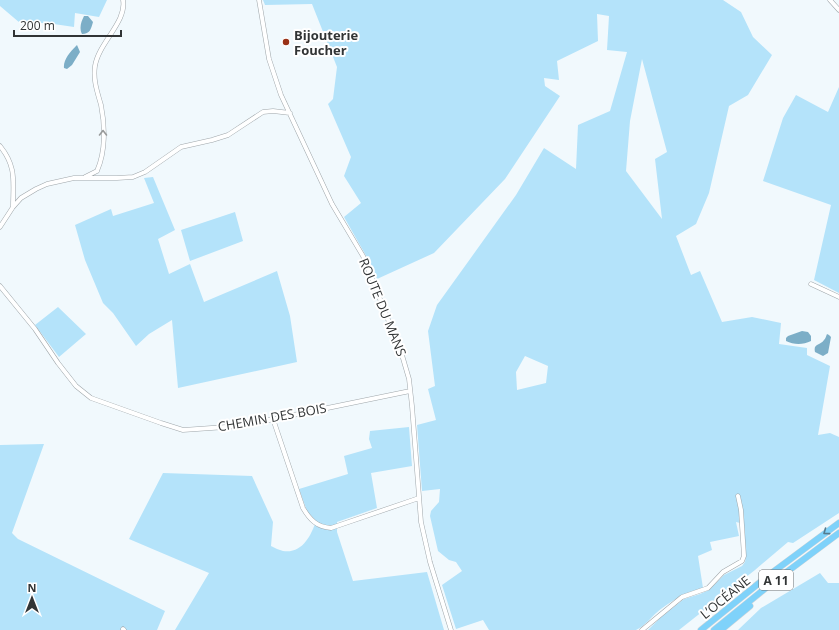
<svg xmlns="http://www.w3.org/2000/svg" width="839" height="630" viewBox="0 0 839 630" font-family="'Open Sans',sans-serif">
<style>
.green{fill:#b4e3fa;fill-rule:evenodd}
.water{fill:#7caec7}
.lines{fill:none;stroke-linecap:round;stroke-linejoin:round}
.minor-casing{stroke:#9fa6aa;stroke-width:5}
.highway-casing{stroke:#d6d6d7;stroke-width:7}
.minor{stroke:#fff;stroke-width:4}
.highway{stroke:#7fd2fa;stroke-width:6}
.oneway{stroke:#989a9a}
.oneway2{stroke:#547b8e}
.poi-dot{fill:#993116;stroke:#fff;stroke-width:1.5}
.labels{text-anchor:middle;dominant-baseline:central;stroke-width:4;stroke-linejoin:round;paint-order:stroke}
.shield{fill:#fff;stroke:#6f7172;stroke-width:1}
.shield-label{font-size:12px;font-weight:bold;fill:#313435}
.poi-label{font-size:13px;font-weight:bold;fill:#313435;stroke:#fff;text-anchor:start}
.street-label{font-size:13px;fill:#313435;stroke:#fff}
</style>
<rect width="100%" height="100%" fill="#f1f9fd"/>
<path class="green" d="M0 0H107L99 17 75 13 74 27 47 23H20L0 6Z
M263 0H723L741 12 753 37 772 55 748 95 729 106 709 193 696 224 676 236 691 275 700 271 722 322 752 317 781 323 779 344 807 348V355L830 366 818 435 830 433 839 437V513L793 543 788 542 755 570 679 630H648L660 618 684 599 700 594 709 590 724 575 742 566 745 562 746 556 744 524 736 522 739 536 710 542 712 550 698 556 703 588C684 593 670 601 655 614 649 620 644 626 636 630H489L483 620 456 629 442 585 462 571 456 562 449 560 438 551 430 516 431 511 439 502 440 489 422 491 417 425 436 420 428 389 435 386 428 331 437 305 516 195 544 148 576 169 578 125 610 111 627 52 607 50 609 16 597 14 598 41 557 61 559 80 544 78 545 86 560 96 505 179 434 253 377 279 373 268 344 217 361 203 344 176 351 157 328 104 333 99 337 67 312 4 265 5ZM642 59 667 152 655 159 662 219 626 171 630 121ZM525 356 548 366 546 383 517 390 516 372Z
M839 87V293L814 280 831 205 763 181 783 118 796 95 828 112Z
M153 177 175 230 158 239 169 274 190 264 204 302 277 271 290 316 297 362 178 388 172 320 149 334 136 346 113 313 103 303 85 260 75 225 111 209 113 216 154 203 144 178Z
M235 212 243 241 190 261 181 230Z
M58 307 86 334 59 357 35 325Z
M409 427 412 466 371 473 377 508 337 522V532L353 581 427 572 444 630H175L209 573 129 539 163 473 252 476 273 522 271 546C275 548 279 550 283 551 302 554 311 536 316 521L307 511 299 489 348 474 344 456 372 448 369 439 370 431Z
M44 444 12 533 18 539 165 611 157 630H0V445Z
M820 573 828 583H839V630H738L761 608Z"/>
<path class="water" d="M84 16H88L93 22C91 29 90 34 82 34 79 28 81 22 84 16Z
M77 45 80 52 72 65 67 69 64 68C63 60 70 52 76 46Z
M802 331 808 332 811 336V341C803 345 794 345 786 341V338L788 336Z
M827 334 829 335 831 337 828 353 823 356 815 352C813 343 820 346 824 340 826 338 826 336 827 334Z"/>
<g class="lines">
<g class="minor-casing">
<path id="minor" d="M259 0 269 59 281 95 332 204 363 256 402 355 409 379 412 406 421 522 430 562 451 630
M830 0 839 10
M0 146C17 167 13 182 13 207
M97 171C106 151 105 125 101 105 97 91 93 80 95 66 99 42 127 22 123 0
M85 177 97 171
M0 227 13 207 21 198 36 189 47 184 74 178H117L133 177 145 172 181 147 212 140 228 135 263 112 273 111 290 113
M811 284 839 297
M0 286 35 329 58 363 76 386 91 398 161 423 183 430 240 426 410 391
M273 419 303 508C310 520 317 527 331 528L419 498
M123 629 124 630
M642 630 682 597 708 588 723 572 742 561 744 556 741 510 738 496"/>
</g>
<g class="highway-casing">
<path id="highway" d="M701 630 769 575 839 523
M714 630 772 583 839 533
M721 630 750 606"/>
</g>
<use href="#minor" class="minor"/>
<use href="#highway" class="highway"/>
</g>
<defs><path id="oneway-chevron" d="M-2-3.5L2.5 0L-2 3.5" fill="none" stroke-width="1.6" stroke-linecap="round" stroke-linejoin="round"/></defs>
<use class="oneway" href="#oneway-chevron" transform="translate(103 133) rotate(-90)"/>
<use class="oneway2" href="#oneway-chevron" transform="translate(826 532) rotate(144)"/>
<circle class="poi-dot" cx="286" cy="42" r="4"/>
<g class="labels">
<rect class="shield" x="759" y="570" width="34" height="20" rx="3"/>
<g class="shield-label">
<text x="776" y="580">A 11</text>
</g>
<g class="poi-label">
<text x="294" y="35">Bijouterie<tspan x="294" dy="15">Foucher</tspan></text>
</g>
<g class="street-label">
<text transform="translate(383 307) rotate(68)">ROUTE DU MANS</text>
<text transform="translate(272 417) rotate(-10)">CHEMIN DES BOIS</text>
<text transform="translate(725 597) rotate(-39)">L’OCÉANE</text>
</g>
</g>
<g transform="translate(32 598)" stroke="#ffffff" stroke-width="3" paint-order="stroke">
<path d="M0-3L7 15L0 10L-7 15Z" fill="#313435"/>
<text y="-6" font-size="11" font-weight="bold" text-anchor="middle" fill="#313435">N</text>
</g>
<path d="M14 30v6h107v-6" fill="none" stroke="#313435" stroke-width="2"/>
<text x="20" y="30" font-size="12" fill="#313435" stroke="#ffffff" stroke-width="3" paint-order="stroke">200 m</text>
</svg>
